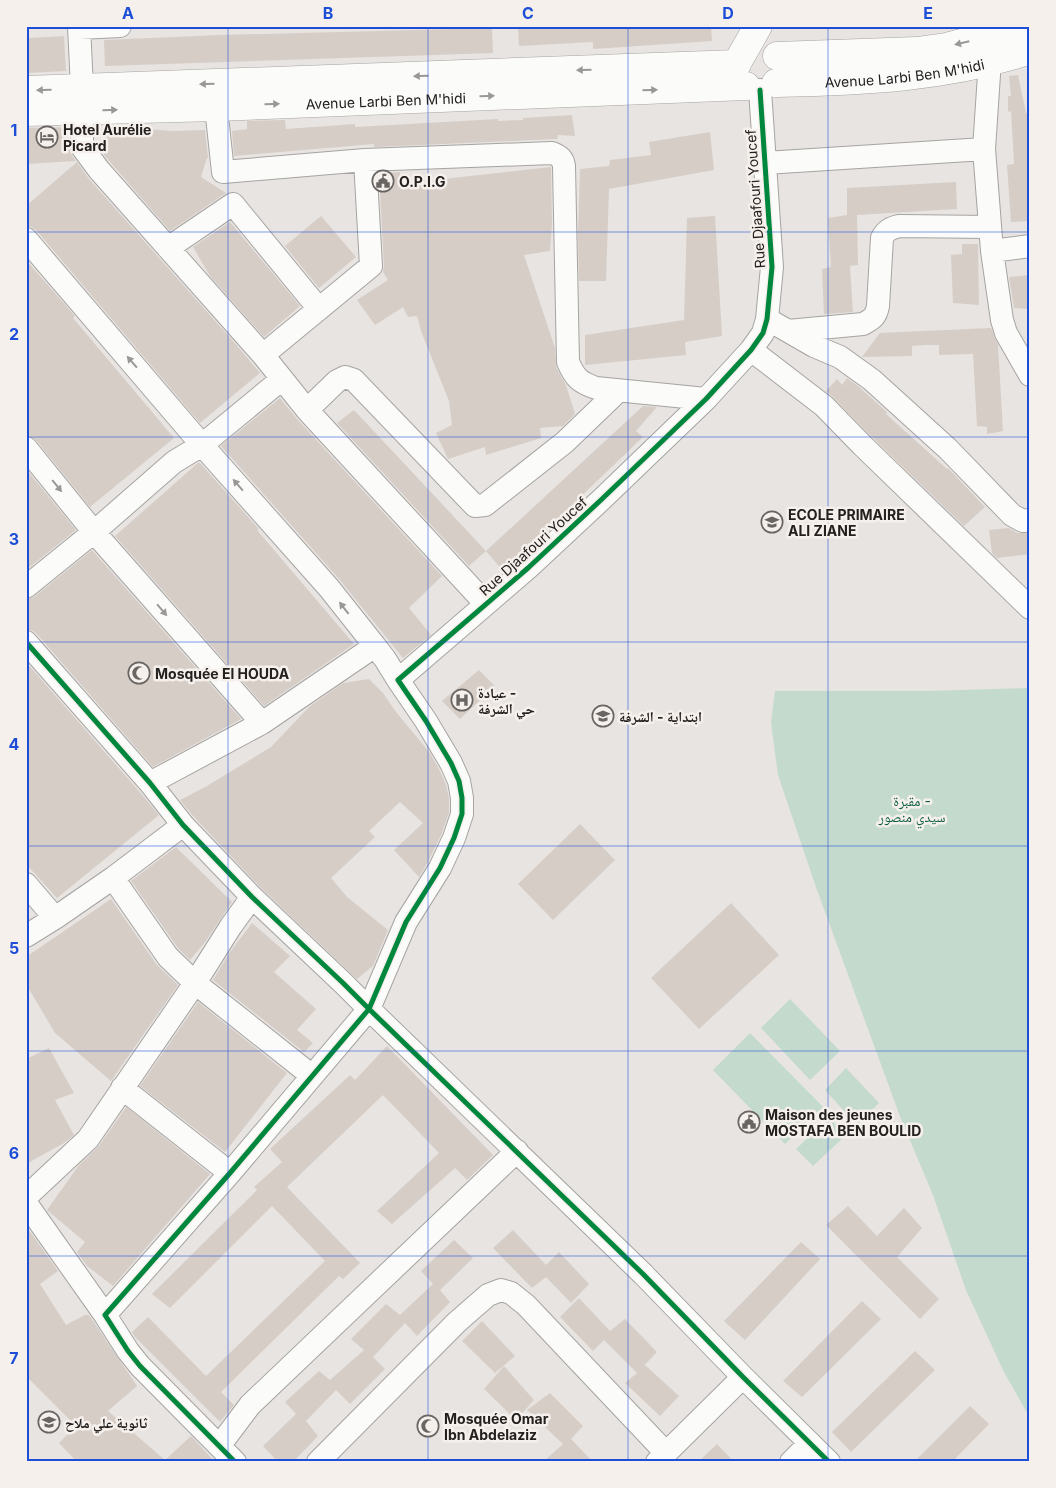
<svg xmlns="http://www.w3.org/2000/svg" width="1056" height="1488" viewBox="0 0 1056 1488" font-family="Inter,'Noto Naskh Arabic',sans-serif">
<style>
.green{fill:#c3dacd}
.building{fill:#d6cdc7}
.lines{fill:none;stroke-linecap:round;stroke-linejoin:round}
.minor-casing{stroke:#a6a4a2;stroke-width:24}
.major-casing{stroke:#a6a4a2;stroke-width:29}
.minor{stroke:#fbfbfa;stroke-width:22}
.major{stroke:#fbfbfa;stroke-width:28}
.cycleway-casing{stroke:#f6f0ec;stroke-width:8}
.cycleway{stroke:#00873e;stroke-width:5}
.oneway{fill:#9a9897}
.grid{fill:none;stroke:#1d4ed8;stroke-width:1;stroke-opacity:0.55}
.labels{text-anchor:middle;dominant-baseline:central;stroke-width:5;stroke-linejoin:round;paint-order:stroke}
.street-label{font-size:14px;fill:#23201f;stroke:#f6f0ec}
.poi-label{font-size:14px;font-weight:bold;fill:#23201f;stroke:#f6f0ec;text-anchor:start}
.park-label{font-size:14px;fill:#0c5e43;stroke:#f6f0ec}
.neatline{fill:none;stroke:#1d4ed8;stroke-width:2}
.grid-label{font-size:16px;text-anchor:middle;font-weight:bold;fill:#1d4ed8}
</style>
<rect width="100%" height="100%" fill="#e7e4e1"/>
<path class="green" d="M1030 688V1418L1004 1372 966 1290 933 1195 901 1119 817 890 778 775 771 722 775 691H929Z
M790 999 840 1051 810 1080 761 1028Z
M750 1033 823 1107 785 1144 713 1070Z
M846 1068 879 1103 857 1125 825 1090Z
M829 1118 846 1135 813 1166 796 1149Z"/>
<path class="building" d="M544 26H711L712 41 593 49V42L519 46 518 28Z
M492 28 493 53 105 66 104 40 220 35Z
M64 36 66 71 26 73V38Z
M1018 75 1026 113H1030V221L1011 222 1007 165 1014 164 1011 111 1008 112V96H1011L1009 76Z
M572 115 575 136 558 135 557 139 374 147V144L234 156 232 131 247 129V121L285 120 286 129 355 124V127L498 119V121L523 120V118Z
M103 126 173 131 205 130 208 158H207L201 177 226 193 170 231 104 155Z
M69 127V148L71 154 76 161 26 164V128Z
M710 132 714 170 609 189 606 281H579L578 232 580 169 609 166 610 160 651 155 649 142Z
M77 162 89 179 234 342 260 373 200 423 36 230 31 227 26 226V206Z
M551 167 552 224 550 251 524 255 555 348 556 367 566 385 575 414 563 426 540 428 541 438 486 455 485 447 448 459 436 433 452 425 449 401 421 331 417 316 408 317 403 307 375 325 357 300 388 280 383 272 384 265 379 173 400 172V184Z
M956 182 957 209 857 215 858 265 850 266 853 312 824 314 822 269 831 267 828 218 847 215V188Z
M321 216 356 257 319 288 285 246Z
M715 216 722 336 685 342 686 355 585 365V335L684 320 687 218Z
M230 222 300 306 264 337 210 276 193 247Z
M962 244H978L979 305 953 303 951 255 962 254Z
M26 260 75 316 73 318 174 438 90 507 36 440 31 436 26 435Z
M1030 275V309L1014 308 1009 277Z
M991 328 998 345 1003 431 987 434V427L977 426 973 354 939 355V345H925L912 346V356L862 357 880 333Z
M847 378 858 386 887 412 886 414 947 469 948 468 985 507 964 526 872 437 833 397 826 391 837 379 842 385Z
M280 398 297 419 442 576 409 608 431 635 403 658 339 579 221 446Z
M643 406 657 407 636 431 643 437 503 571 486 551Z
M354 410 486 551 469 566 337 423Z
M199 462 259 529 257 530 354 644 264 706 115 536Z
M26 469 76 530 26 570Z
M1009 528 1017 533H1030V554L997 558 992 553 989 530Z
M92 550 241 719 153 767 36 633 31 630 26 629V600L34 597Z
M26 662 138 790 159 815 57 898 26 864Z
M479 670 495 686 460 719 442 701Z
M369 679 383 693 396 712 430 753 439 769 446 785 449 799V812L442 833 428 862 419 877 394 850 423 823 400 802 369 831 375 837 331 878 347 897 388 930 373 966 357 979 261 888 193 816 180 800 207 786 271 747 309 707 343 683Z
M580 824 615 860 553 920 518 884Z
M176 847 232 902 205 942 190 960 178 948 131 881Z
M111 899 157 965 178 985 111 1081 55 1033 26 984V957Z
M731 903 779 955 699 1029 651 978Z
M252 923 290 956 274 972 316 1009 297 1030 313 1043 304 1052 213 980 230 952Z
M198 1002 287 1073 225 1152 140 1086Z
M387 1046 493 1155 467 1180 455 1168 392 1224 377 1211 439 1153 383 1095 287 1187 360 1263 343 1279 339 1276 221 1392 234 1405 220 1422 135 1337 132 1332 148 1317 206 1376 325 1261 272 1206 170 1308 152 1294 257 1190 254 1187 282 1162 270 1149 350 1075 355 1080Z
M49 1048 74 1093 55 1100 74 1135 64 1143 26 1164V1059Z
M126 1107 210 1174 113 1286 87 1266 77 1252 85 1242 47 1210 79 1165 99 1146Z
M848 1206 877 1236 904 1208 922 1228 897 1257 939 1299 920 1319 826 1225Z
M26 1226 58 1271 40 1284 66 1325 85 1315H89L137 1386 108 1411 165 1460 191 1436 215 1462H77L59 1443 76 1426 26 1376Z
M513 1230 546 1265 559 1252 589 1284 571 1303 546 1277 532 1288 493 1248Z
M454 1240 473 1258 440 1290 450 1302 417 1336 405 1323 373 1357 385 1369 350 1404 336 1390 306 1421 318 1436 293 1462H278L263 1446 296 1414 285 1402 319 1371 330 1380 364 1350 351 1339 386 1304 400 1315 433 1284 421 1271Z
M801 1242 820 1259 745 1340 724 1321Z
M579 1298 610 1331 625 1319 657 1352 637 1373 645 1365 679 1396 660 1416 625 1383 637 1373 604 1340 593 1351 560 1317Z
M862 1301 881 1319 802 1397 783 1381Z
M482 1321 515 1356 495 1373 462 1341Z
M915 1351 935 1370 851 1452 832 1432Z
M504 1366 534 1400 516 1420 484 1389Z
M550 1393 583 1426 571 1439 593 1462H543L563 1444 527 1410Z
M970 1406 989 1424 952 1462H914Z
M717 1444 734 1462H698Z"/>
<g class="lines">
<g class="minor-casing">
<path id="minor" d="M79 26 82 88V147L99 170 263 355
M79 28 120 26
M216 107 223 172 365 160 552 153C560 156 563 159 564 166L568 362C575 378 579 382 596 388L706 399
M984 149 991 45
M365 160 371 266 263 355 307 410 485 603
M765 163 984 149 992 251 1002 320 1006 333 1030 375
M26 239 202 445 329 588 375 646
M168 248 233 204 319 309
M992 251 1030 246
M767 319 814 346 840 357 872 380 948 449 1012 515 1023 521 1030 520
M788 331 863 324C872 319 876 317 878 306L882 238C886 230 891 228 899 226L990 227
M751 350 824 406 863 446 1030 608
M307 410 337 381 345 377 354 380 475 506 485 505 565 442 618 391
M26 448 94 532 262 723
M26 587 94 532 174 462 202 445 282 379
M26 642 150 783 183 825 252 897 343 983 369 1009 406 922 440 868 454 838 462 814V798L459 781 451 763 426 721 398 680 528 568 602 499 706 399 751 350 763 333 767 319 772 267 760 90
M150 783 262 723 375 646 385 659 398 680
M113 878 168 957 195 983 311 1075
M26 884 55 918 113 878 183 825
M26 936 55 918
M122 1088 230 1173
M26 1197 88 1139 195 983 231 926 252 897
M26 1203 105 1315
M220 1445 250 1405 517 1151
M235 1462 140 1366 128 1351 105 1315 230 1173 369 1009 643 1274 743 1377 829 1462
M318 1462 457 1322 488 1295 501 1290 511 1293 526 1305 666 1453
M657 1462 743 1377
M791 1462 810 1443"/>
</g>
<g class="major-casing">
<g id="major">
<path d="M777 56 917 51 946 47 1026 26"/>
<path d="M740 58 758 26"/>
<path id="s1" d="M776 83C862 81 948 78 1030 50"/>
<path d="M26 90 737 64"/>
<path id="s2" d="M26 112 216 107 746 86"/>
</g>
</g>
<use href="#minor" class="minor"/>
<use href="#major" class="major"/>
<g class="cycleway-casing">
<path id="cycleway" d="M26 642 150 783 183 825 252 897 343 983 369 1009 406 922 440 868 454 838 462 814V798L459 781 451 763 426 721 398 680 528 568 602 499 706 399 751 350 763 333 767 319 772 267 760 90
M235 1462 140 1366 128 1351 105 1315 230 1173 369 1009 643 1274 743 1377 829 1462"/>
</g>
<use href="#cycleway" class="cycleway"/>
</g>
<defs><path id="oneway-solid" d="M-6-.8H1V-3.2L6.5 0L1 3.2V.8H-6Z" transform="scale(1.25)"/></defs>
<g class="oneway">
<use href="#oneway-solid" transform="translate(962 43) rotate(167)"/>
<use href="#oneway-solid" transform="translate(584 70) rotate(178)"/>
<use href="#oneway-solid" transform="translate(421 76) rotate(178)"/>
<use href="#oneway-solid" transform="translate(207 84) rotate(178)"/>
<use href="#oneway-solid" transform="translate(44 90) rotate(178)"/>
<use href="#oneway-solid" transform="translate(650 90) rotate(-2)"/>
<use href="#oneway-solid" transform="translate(487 96) rotate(-2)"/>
<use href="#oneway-solid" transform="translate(272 104) rotate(-2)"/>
<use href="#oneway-solid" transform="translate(110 110) rotate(-2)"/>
<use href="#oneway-solid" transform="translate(132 362) rotate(-131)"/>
<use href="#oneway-solid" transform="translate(238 485) rotate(-131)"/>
<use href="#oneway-solid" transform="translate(57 486) rotate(51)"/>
<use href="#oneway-solid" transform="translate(344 608) rotate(-128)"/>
<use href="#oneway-solid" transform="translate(162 610) rotate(49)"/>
</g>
<path class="grid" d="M228 26V1462M428 26V1462M628 26V1462M828 26V1462M26 232H1030M26 437H1030M26 642H1030M26 846H1030M26 1051H1030M26 1256H1030"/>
<defs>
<g id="hotel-ring" transform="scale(1.125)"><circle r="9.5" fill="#f6f0ec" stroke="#686563" stroke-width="1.5"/><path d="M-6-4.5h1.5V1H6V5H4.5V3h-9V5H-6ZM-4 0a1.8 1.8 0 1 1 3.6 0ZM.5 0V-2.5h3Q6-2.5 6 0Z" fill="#686563"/></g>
<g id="civic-ring" transform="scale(1.125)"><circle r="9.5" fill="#f6f0ec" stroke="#686563" stroke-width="1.5"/><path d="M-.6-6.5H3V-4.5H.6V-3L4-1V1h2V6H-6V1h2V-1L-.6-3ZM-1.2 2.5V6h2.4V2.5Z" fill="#686563"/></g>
<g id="school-ring" transform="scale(1.125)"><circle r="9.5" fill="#f6f0ec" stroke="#686563" stroke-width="1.5"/><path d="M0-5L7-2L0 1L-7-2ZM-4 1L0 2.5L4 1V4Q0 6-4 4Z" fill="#686563"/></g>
<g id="mosque-ring" transform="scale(1.125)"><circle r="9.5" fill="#f6f0ec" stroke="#686563" stroke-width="1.5"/><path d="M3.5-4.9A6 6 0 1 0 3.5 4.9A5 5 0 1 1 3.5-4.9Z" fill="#686563"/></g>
<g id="hospital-ring" transform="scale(1.125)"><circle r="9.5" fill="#f6f0ec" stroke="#686563" stroke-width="1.5"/><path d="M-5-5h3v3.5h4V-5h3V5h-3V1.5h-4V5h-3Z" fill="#686563"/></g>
</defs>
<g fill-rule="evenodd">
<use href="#hotel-ring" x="47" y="137"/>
<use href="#civic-ring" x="383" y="181"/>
<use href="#school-ring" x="772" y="522"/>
<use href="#mosque-ring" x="139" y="673"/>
<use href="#hospital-ring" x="462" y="700"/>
<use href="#school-ring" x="603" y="716"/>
<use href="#civic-ring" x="749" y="1122"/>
<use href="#school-ring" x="49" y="1422"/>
<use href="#mosque-ring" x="428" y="1426"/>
</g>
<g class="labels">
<g class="street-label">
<text stroke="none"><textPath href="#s1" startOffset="129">Avenue Larbi Ben M'hidi</textPath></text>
<text stroke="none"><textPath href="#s2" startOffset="360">Avenue Larbi Ben M'hidi</textPath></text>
<text transform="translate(755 199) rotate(-94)">Rue Djaafouri Youcef</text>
<text transform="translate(533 546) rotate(-42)">Rue Djaafouri Youcef</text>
</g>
<g class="poi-label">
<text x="63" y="129">Hotel Aurélie<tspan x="63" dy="16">Picard</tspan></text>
<text x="399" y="181">O.P.I.G</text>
<text x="788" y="514">ECOLE PRIMAIRE<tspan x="788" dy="16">ALI ZIANE</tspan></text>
<text x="155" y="673">Mosquée El HOUDA</text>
<text x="478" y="692">عيادة -<tspan x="478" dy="16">حي الشرفة</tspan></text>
<text x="619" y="716">ابتداية - الشرفة</text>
<text x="765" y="1114">Maison des jeunes<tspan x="765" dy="16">MOSTAFA BEN BOULID</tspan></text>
<text x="444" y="1418">Mosquée Omar<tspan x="444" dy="16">Ibn Abdelaziz</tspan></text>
<text x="65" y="1422">ثانوية علي ملاح</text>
</g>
<g class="park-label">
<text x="912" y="800">مقبرة -<tspan x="912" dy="16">سيدي منصور</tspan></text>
</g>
</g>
<rect width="1056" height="1488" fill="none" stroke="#f6f0ec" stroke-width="55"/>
<rect x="28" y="28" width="1000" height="1432" class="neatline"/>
<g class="grid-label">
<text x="128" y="19">A</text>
<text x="328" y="19">B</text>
<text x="528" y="19">C</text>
<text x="728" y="19">D</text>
<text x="928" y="19">E</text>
<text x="14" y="136">1</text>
<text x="14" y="340">2</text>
<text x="14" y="545">3</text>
<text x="14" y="750">4</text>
<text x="14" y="954">5</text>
<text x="14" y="1159">6</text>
<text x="14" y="1364">7</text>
</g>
</svg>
